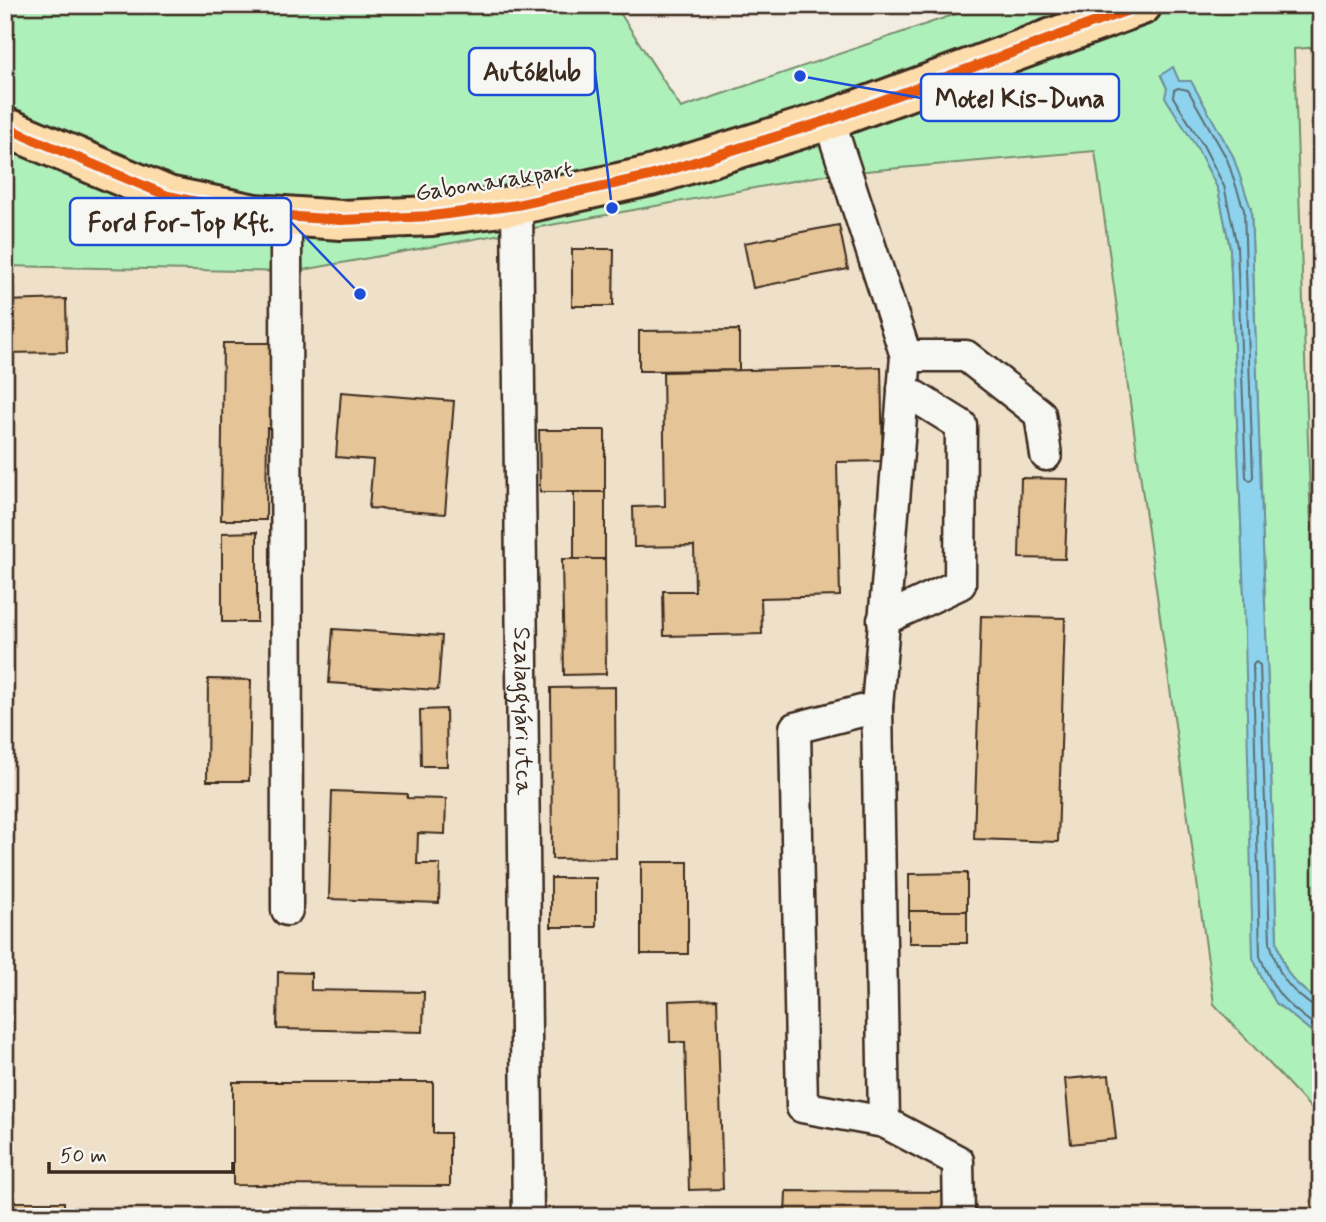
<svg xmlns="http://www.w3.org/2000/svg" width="1326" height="1222" viewBox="0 0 1326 1222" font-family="Mynerve,sans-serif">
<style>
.built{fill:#efe0ca}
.green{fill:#aef0ba;stroke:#748d6c;stroke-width:2}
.water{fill:#8dd3ee;stroke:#6c8f9b;stroke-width:2}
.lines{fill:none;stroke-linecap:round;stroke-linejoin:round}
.shore{stroke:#5c6e71;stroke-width:2}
.building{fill:#e5c497;stroke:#3b2a1e;stroke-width:2}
.minor-casing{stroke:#3b2a1e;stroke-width:35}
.major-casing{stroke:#3b2a1e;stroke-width:44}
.minor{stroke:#f6f6f2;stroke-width:30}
.major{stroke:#fddcac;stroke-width:38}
.cycleway-casing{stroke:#f6f6f2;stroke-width:15}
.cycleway{stroke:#e8590c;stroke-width:10}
.labels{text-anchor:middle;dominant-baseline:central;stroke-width:5;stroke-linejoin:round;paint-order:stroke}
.street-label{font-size:24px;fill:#3b2a1e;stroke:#f6f6f2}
.leader{fill:none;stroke:#1d4ed8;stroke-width:2.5}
.callout-dot{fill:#1d4ed8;stroke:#f6f6f2;stroke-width:2.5}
.callout{fill:#f6f6f2;stroke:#1d4ed8;stroke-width:2.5}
.callout-label{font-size:26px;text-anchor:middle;font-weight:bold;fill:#3b2a1e}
</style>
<rect width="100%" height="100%" fill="#f3ece0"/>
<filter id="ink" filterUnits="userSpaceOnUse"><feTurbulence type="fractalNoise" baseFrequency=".0143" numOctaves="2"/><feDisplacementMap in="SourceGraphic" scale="14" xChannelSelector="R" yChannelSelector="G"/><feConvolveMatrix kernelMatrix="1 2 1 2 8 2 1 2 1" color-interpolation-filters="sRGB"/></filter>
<g filter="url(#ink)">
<path class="built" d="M1321 47V806L1294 49Z
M1095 151 1214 1003 1321 1119V1217H5V266L292 272 831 174Z"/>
<path class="green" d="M5 5H615L681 108 982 5H1321V47L1294 49 1321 806V1004C1293 982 1285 977 1277 941L1251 209 1179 81 1161 76 1218 189 1230 248 1244 596 1276 1003 1321 1039V1119L1214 1004 1095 151 831 174 292 272 5 266Z"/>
<path class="water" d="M1173 67 1179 81H1191L1233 156 1251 209 1277 941C1285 977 1293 982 1321 1004V1039L1276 1003 1263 981 1253 958 1244 596 1230 248 1218 189 1197 148 1165 97 1167 88 1161 75Z"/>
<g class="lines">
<path class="shore" d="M1178 88 1188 90 1227 159 1244 210 1253 477 1250 481 1246 477 1237 246 1224 186 1203 145 1173 97 1174 90Z
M1321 1009C1312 1008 1308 1002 1301 997 1282 982 1276 966 1270 942L1260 665 1256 662 1253 665 1260 956C1276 998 1287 1004 1321 1030"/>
</g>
<path class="building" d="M839 225 848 269 753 288 744 243Z
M572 249H614L613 306H572Z
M66 299 67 352 5 353V301Z
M739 330V370L639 371V331Z
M223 343H280V428H267L266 520H221Z
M881 367 883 461 837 462 840 596 761 598 762 634 664 636 663 591H695L694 546 634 547 633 507 665 506 663 372Z
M341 392 454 401 445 514 369 508 373 460 336 457Z
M539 430H605V492H540Z
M1021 478 1068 479 1065 559 1019 558Z
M574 492H605V559H574Z
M257 532V622H222V533Z
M562 559H605L606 674 564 675Z
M981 616 1065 618 1058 842 974 839Z
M333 629 442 636 438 690 329 683Z
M208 679 251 680 249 781H207Z
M615 687 616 858 552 859 551 688Z
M446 709 447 766H421L420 710Z
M332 791 407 794V798L446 799 445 834 418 833 417 864H440L439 903 329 899Z
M641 862H688V954H641Z
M967 873V911H909V874Z
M551 878H596V927H551Z
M909 911H967V943H909Z
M278 972 311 973V990L424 992 423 1032 277 1029Z
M717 999 723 1189 689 1190 685 1042H670L669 1001Z
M1109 1075 1116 1139 1071 1144 1065 1079Z
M233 1082H433V1133H450V1186L233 1185Z
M786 1191 949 1192V1217H785Z
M5 1202H64V1217H5Z"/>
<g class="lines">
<g class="minor-casing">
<g id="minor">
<path d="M829 120 906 356 877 707 884 1122"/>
<path id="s1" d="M517 205 528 1217"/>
<path d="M286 218 287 910"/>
<path d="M906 356H966L1040 414 1046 455"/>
<path d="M883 620 960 584 961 425 903 389"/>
<path d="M877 707 795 728 802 1107 884 1122 958 1161 959 1217"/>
</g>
</g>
<g class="major-casing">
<path id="major" d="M5 127 168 196 255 214 341 220 432 216 517 205 650 176 829 120 1142 5"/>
</g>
<use href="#minor" class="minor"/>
<use href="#major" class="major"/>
<g class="cycleway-casing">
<path id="cycleway" d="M5 127 168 196 255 214 341 220 432 216 517 205 650 176 829 120 1142 5"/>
</g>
<use href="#cycleway" class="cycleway"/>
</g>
</g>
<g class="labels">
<g class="street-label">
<text transform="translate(494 182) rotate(-9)">Gabonarakpart</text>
<text stroke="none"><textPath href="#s1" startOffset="506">Szalaggyári utca</textPath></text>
</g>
</g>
<path class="leader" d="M612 208L595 71M800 76L921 98M360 294L291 222"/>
<g class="callout-dot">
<circle cx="612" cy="208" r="7"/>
<circle cx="800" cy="76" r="7"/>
<circle cx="360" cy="294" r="7"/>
</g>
<g class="callout">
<rect x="469" y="48" width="126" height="47" rx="7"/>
<rect x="921" y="74" width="198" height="47" rx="7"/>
<rect x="70" y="198" width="221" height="47" rx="7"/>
</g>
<g class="callout-label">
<text x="532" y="80">Autóklub</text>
<text x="1020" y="107">Motel Kis-Duna</text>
<text x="181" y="231">Ford For-Top Kft.</text>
</g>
<rect width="1326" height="1222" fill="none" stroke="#f6f6f2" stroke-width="28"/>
<rect x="14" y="14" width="1298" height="1194" fill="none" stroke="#3b2a1e" stroke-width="2.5" filter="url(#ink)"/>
<path d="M49 1162v10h184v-10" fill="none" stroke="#3b2a1e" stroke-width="3.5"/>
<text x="60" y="1162" font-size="21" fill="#3b2a1e" stroke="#f6f6f2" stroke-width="5" paint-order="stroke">50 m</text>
</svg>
